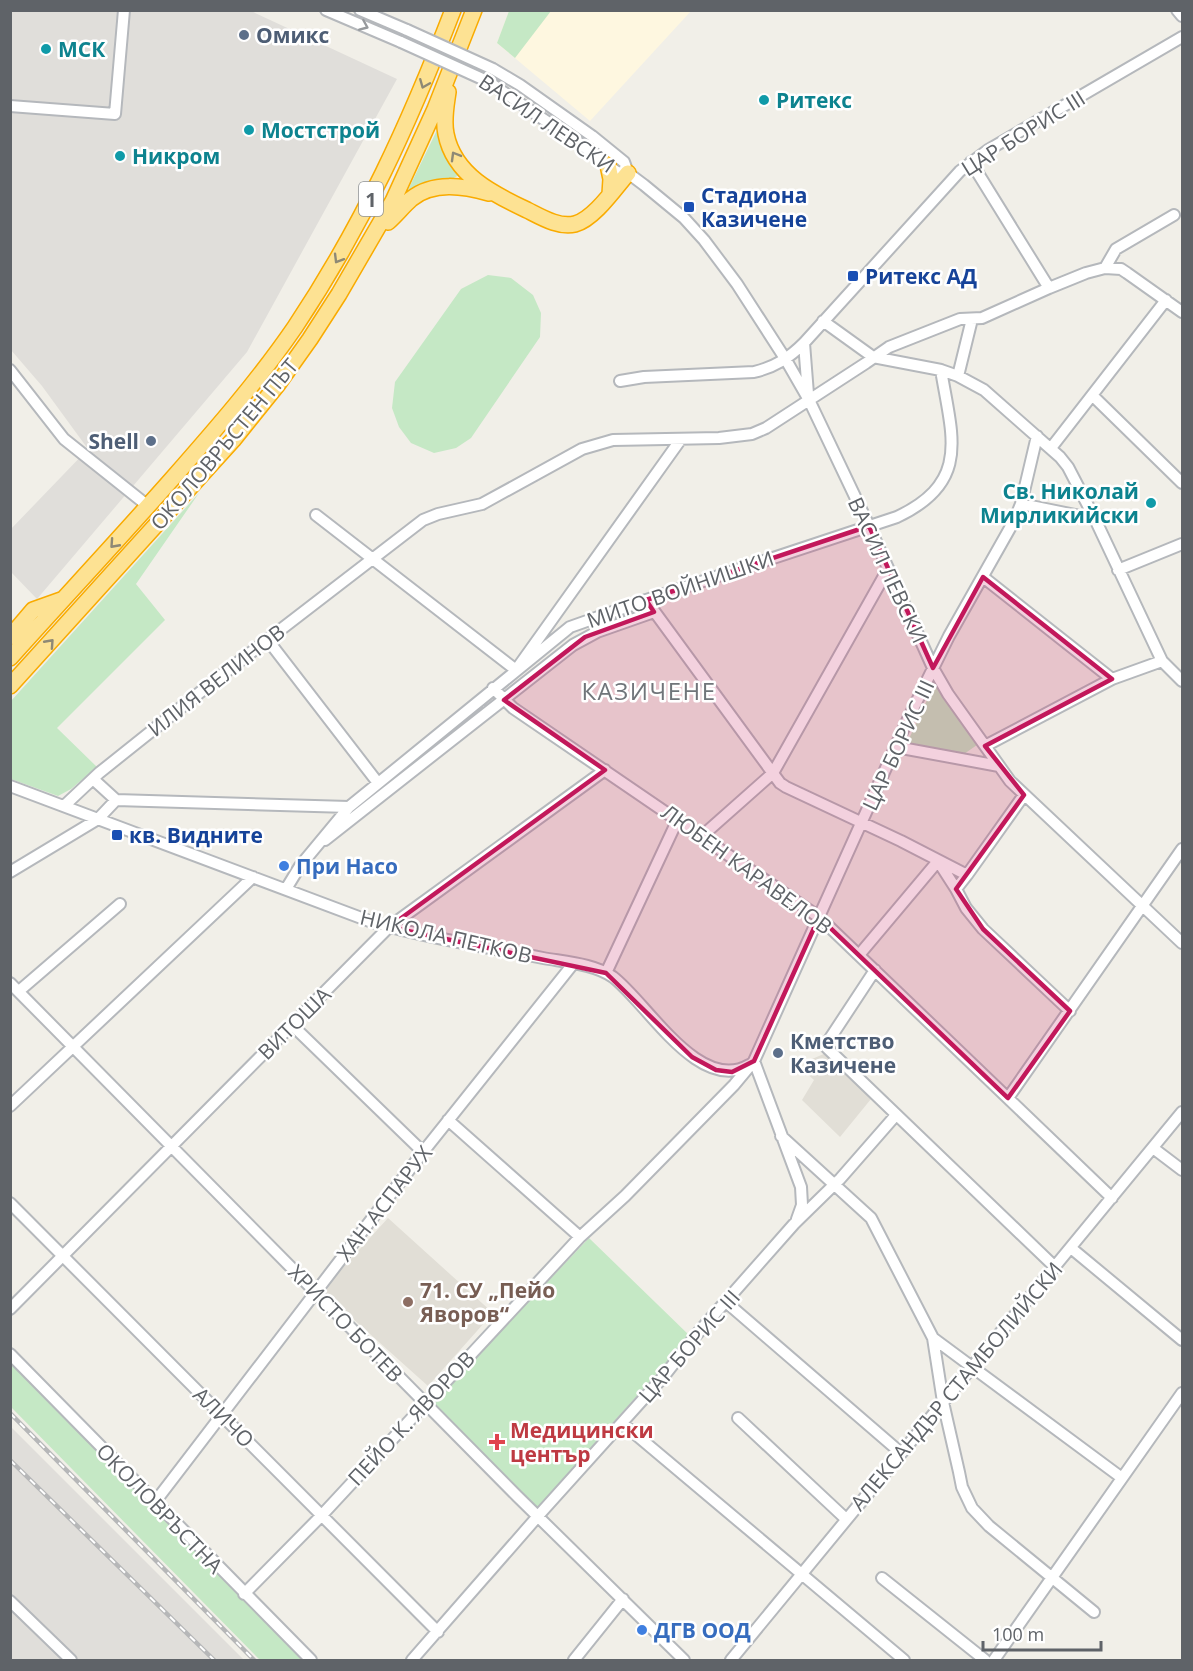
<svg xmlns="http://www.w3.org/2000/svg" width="1193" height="1671" viewBox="0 0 1193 1671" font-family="'Open Sans',sans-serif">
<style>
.commercial{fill:#fef7e0}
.industrial{fill:#e0deda}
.education{fill:#e1ded6}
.green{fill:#c5e8c5}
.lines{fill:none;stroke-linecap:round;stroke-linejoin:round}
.minor-casing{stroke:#b5b8bc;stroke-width:14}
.highway-casing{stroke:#f9ab00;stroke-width:18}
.minor{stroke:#fff;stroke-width:10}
.highway{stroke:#fde293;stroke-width:15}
.rail-casing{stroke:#b6b7b8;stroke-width:4.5}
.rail{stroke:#fff;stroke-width:2;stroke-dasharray:7;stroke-linecap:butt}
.minor-bridge-casing{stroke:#b5b8bc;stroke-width:14;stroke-linecap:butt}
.minor-bridge{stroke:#fff;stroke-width:10}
.oneway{stroke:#979a9d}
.oneway2{stroke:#8e8975}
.marked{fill:#c2185b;fill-opacity:0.2;stroke:#c2185b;stroke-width:4.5;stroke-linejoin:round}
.service-dot{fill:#5c6f8a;stroke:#fff;stroke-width:2}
.culture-dot{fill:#0f9aa8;stroke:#fff;stroke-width:2}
.transit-dot{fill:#1a4fb4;stroke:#fff;stroke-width:2}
.shop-dot{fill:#3f7fe0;stroke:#fff;stroke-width:2}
.education-dot{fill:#8d6e63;stroke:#fff;stroke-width:2}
.health-dot{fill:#e0444e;stroke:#fff;stroke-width:2}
.labels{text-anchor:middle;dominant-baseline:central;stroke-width:5;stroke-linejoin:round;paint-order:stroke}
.shield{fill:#fff;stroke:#8f9295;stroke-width:1.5}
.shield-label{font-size:20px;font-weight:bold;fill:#5f6368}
.service-label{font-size:21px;font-weight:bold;fill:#4e5e75;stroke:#fff;text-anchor:start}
.culture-label{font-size:21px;font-weight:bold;fill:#0d838f;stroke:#fff;text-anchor:start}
.street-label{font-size:21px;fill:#5f6368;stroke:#fff}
.transit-label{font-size:21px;font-weight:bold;fill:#164399;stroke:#fff;text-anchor:start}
.shop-label{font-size:21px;font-weight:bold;fill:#366cbe;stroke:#fff;text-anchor:start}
.education-label{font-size:21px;font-weight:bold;fill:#785e54;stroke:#fff;text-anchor:start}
.health-label{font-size:21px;font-weight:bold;fill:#be3a42;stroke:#fff;text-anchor:start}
.quarter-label{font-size:24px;letter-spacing:1.5px;fill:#70757a;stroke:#fff}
</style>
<rect width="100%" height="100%" fill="#f1efe8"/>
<path class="commercial" d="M509 11H691L590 121 497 43Z"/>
<path class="industrial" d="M11 11H251L397 79 247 352 37 599 11 572 10 530 88 449 42 386 11 350Z
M11 1427 244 1660H11Z"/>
<path class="education" d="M826 1053 871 1099 840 1137 802 1100 814 1080 805 1072 812 1059Z
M388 1218 493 1313 428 1386 322 1291Z"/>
<path class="green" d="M509 11H551L515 58 497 43Z
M438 128 459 174C453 182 442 178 432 181 423 183 416 188 408 190Z
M488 275 511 278 533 295 541 313 540 337 471 438 456 448 434 453 411 443 399 427 392 408 395 382 461 289Z
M199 493 136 584 165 620 57 728 97 767 71 789 58 796 11 779V701Z
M936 681 977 745 964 754 907 743Z
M589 1238 690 1336 537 1508 431 1405Z
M10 1363 303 1660H260L11 1407Z"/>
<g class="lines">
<g class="minor-casing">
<path id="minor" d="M326 10 401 42
M360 10 407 30
M1177 10 1182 16
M493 69 520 85 592 136 624 162 628 173
M487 81 583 146 617 172 628 173 644 185 684 218 704 240 737 284 786 360 809 400 869 526 933 668 948 694 1010 781 1182 943
M10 106 115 114 124 10
M971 162 1049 288
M1105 268 1121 269 1127 273 1182 312
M823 321 873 357 941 370 958 376 984 390 1060 457 1068 467 1095 519 1162 661 1182 681
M804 343 808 394
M10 370 64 439 148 506
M958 376 972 319
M620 381 644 377 754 372C775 367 789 358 804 343L960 171 988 150 1182 37
M1093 396 1182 483
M1051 448 1166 300
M1021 504 1095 519
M316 515 516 670 681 439
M1118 570 1182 544
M983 577 1112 679
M646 600 780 783 786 787 901 841 967 875 956 889 966 908 983 929 1070 1011
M267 639 378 783
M493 688 513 708 819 917 1112 1198
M985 746 1112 679 1162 661
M896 747 999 766
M93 779 116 800
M10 786 372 922C428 938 486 947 543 958 565 962 595 964 613 977 648 1004 699 1094 749 1065
M64 806 99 773 223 674 423 520 438 514 482 504 582 449 613 440 719 438 752 434 766 428 866 363 889 347 960 319 982 318 1049 288 1086 273 1105 268 1116 249 1174 215
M702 836 773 773 888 569
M325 840 573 645 597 632 654 612
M10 872 98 819 116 800 349 807
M967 875 1024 795
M286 889 300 866 349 807 570 627 646 600 897 517C971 482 952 437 941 370
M859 955 938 861 956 889
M875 970 825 1046 1055 1267
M606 973 678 819
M10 983 517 1496 684 1660
M19 991 120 904
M292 1025 423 1152
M754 1061 801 1187 802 1205 797 1219
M1008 1098 1182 849
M10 1106 253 877
M448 1120 580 1237
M781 1136 871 1218 933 1338 1122 1478
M1153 1148 1182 1170
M10 1203 438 1632
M1071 1248 1182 1340
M726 1302 901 1453
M10 1309 389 927 605 770
M933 1338 943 1402 959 1472 962 1487 972 1508 989 1526 1094 1612
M10 1354 311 1660
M738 1418 846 1519
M622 1423 904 1660
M155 1502 423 1152 573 964
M882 1578 985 1660
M244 1594 322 1515 580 1237 625 1196 734 1085 754 1061 908 719 949 636 1014 521 1021 504 1037 436
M10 1601 71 1660
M412 1660 538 1516 664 1376 697 1334 794 1224 840 1179 896 1115
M574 1660 623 1599
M731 1660 1182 1112
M994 1660 1182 1393"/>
</g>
<g class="highway-casing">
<path id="highway" d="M448 92C446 106 443 120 446 134 454 175 493 194 527 210 541 217 559 228 575 224 594 219 615 188 628 173
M608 165 611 179 610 194
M388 222C396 215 403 206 411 199 433 181 464 186 489 193
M10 637 33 610 61 600
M10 658C64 598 119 539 172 479 215 430 258 381 295 327 363 225 409 124 453 10
M10 686 233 440 278 384 310 339 339 294 393 201 435 109 474 10"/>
</g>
<use href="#minor" class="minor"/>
<use href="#highway" class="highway"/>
<g class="rail-casing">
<path id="rail" d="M10 1413 254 1660
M10 1460 214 1660"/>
</g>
<use href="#rail" class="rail"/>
<g class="minor-bridge-casing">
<path id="minor-bridge" d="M407 30 493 69
M401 42 487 81"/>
</g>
<use href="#minor-bridge" class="minor-bridge"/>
</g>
<defs><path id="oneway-chevron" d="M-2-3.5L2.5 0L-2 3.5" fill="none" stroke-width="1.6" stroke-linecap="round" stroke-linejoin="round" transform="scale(1.5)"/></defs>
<use class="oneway" href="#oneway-chevron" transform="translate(364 26) rotate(23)"/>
<g class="oneway2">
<use href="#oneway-chevron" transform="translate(424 84) rotate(112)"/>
<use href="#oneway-chevron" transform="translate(455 156) rotate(-120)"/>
<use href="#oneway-chevron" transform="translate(338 259) rotate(121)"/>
<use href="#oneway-chevron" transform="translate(114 544) rotate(132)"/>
<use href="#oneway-chevron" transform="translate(50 643) rotate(-48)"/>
</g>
<path class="marked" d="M869 526 933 668 983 577 1112 679 985 746 1024 795 956 889 983 929 1070 1011 1008 1098 819 917 754 1061 732 1072 716 1070 692 1057 606 973 389 927 605 770 504 700 585 637 654 612 646 600Z"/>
<g class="service-dot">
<circle cx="244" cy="35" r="6"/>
<circle cx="151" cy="441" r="6"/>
<circle cx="778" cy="1053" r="6"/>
</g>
<g class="culture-dot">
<circle cx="46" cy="49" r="6"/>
<circle cx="764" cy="100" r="6"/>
<circle cx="249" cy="130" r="6"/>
<circle cx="120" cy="156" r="6"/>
<circle cx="1151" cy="503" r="6"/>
</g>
<g class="transit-dot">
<rect x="683" y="201" width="12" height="12" rx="3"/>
<rect x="847" y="270" width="12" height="12" rx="3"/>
<rect x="111" y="829" width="12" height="12" rx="3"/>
</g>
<g class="shop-dot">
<circle cx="284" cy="866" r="6"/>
<circle cx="642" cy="1630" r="6"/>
</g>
<circle class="education-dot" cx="408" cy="1302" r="6"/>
<path class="health-dot" d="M494 1433h6v6h6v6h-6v6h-6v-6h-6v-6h6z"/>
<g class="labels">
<rect class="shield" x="359" y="182" width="24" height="34" rx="4.5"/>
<g class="shield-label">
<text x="371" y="199">1</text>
</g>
<g class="service-label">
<text x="256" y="35">Омикс</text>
<text x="139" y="441" text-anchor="end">Shell</text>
<text x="790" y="1041">Кметство<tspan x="790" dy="24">Казичене</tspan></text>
</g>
<g class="culture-label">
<text x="58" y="49">МСК</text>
<text x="776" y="100">Ритекс</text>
<text x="261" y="130">Мостстрой</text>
<text x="132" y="156">Никром</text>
<text x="1139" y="491" text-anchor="end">Св. Николай<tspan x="1139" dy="24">Мирликийски</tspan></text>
</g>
<g class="street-label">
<text transform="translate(547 123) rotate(34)">ВАСИЛ ЛЕВСКИ</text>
<text transform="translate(1023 133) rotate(-32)">ЦАР БОРИС III</text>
<text transform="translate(224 444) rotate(-50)">ОКОЛОВРЪСТЕН ПЪТ</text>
<text transform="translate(888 570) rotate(65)">ВАСИЛ ЛЕВСКИ</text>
<text transform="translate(680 589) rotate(-19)">МИТО ВОЙНИШКИ</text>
<text transform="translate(216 680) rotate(-38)">ИЛИЯ ВЕЛИНОВ</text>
<text transform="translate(898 745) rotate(-65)">ЦАР БОРИС III</text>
<text transform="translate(747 869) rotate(36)">ЛЮБЕН КАРАВЕЛОВ</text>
<text transform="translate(446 936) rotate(13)">НИКОЛА ПЕТКОВ</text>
<text transform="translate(294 1023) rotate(-45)">ВИТОША</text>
<text transform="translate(384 1203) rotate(-52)">ХАН АСПАРУХ</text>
<text transform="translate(346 1323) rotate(46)">ХРИСТО БОТЕВ</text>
<text transform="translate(689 1346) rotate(-49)">ЦАР БОРИС III</text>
<text transform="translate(956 1386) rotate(-50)">АЛЕКСАНДЪР СТАМБОЛИЙСКИ</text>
<text transform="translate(224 1417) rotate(45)">АЛИЧО</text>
<text transform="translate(411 1418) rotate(-47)">ПЕЙО К. ЯВОРОВ</text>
<text transform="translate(160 1508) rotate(46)">ОКОЛОВРЪСТНА</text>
</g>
<g class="transit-label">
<text x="701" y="195">Стадиона<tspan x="701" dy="24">Казичене</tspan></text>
<text x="865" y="276">Ритекс АД</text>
<text x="129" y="835">кв. Видните</text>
</g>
<g class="shop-label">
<text x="296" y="866">При Насо</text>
<text x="654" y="1630">ДГВ ООД</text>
</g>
<g class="education-label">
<text x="420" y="1290">71. СУ „Пейо<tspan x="420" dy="24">Яворов“</tspan></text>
</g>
<g class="health-label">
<text x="510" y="1430">Медицински<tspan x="510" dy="24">център</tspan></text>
</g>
<g class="quarter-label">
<text x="649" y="690">КАЗИЧЕНЕ</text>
</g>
</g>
<rect width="1193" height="1671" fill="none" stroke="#5f6368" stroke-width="24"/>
<path d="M983 1641v9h118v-9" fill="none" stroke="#5f6368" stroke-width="3"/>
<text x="992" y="1641" font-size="18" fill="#5f6368" stroke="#ffffff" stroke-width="4.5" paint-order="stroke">100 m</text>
</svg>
